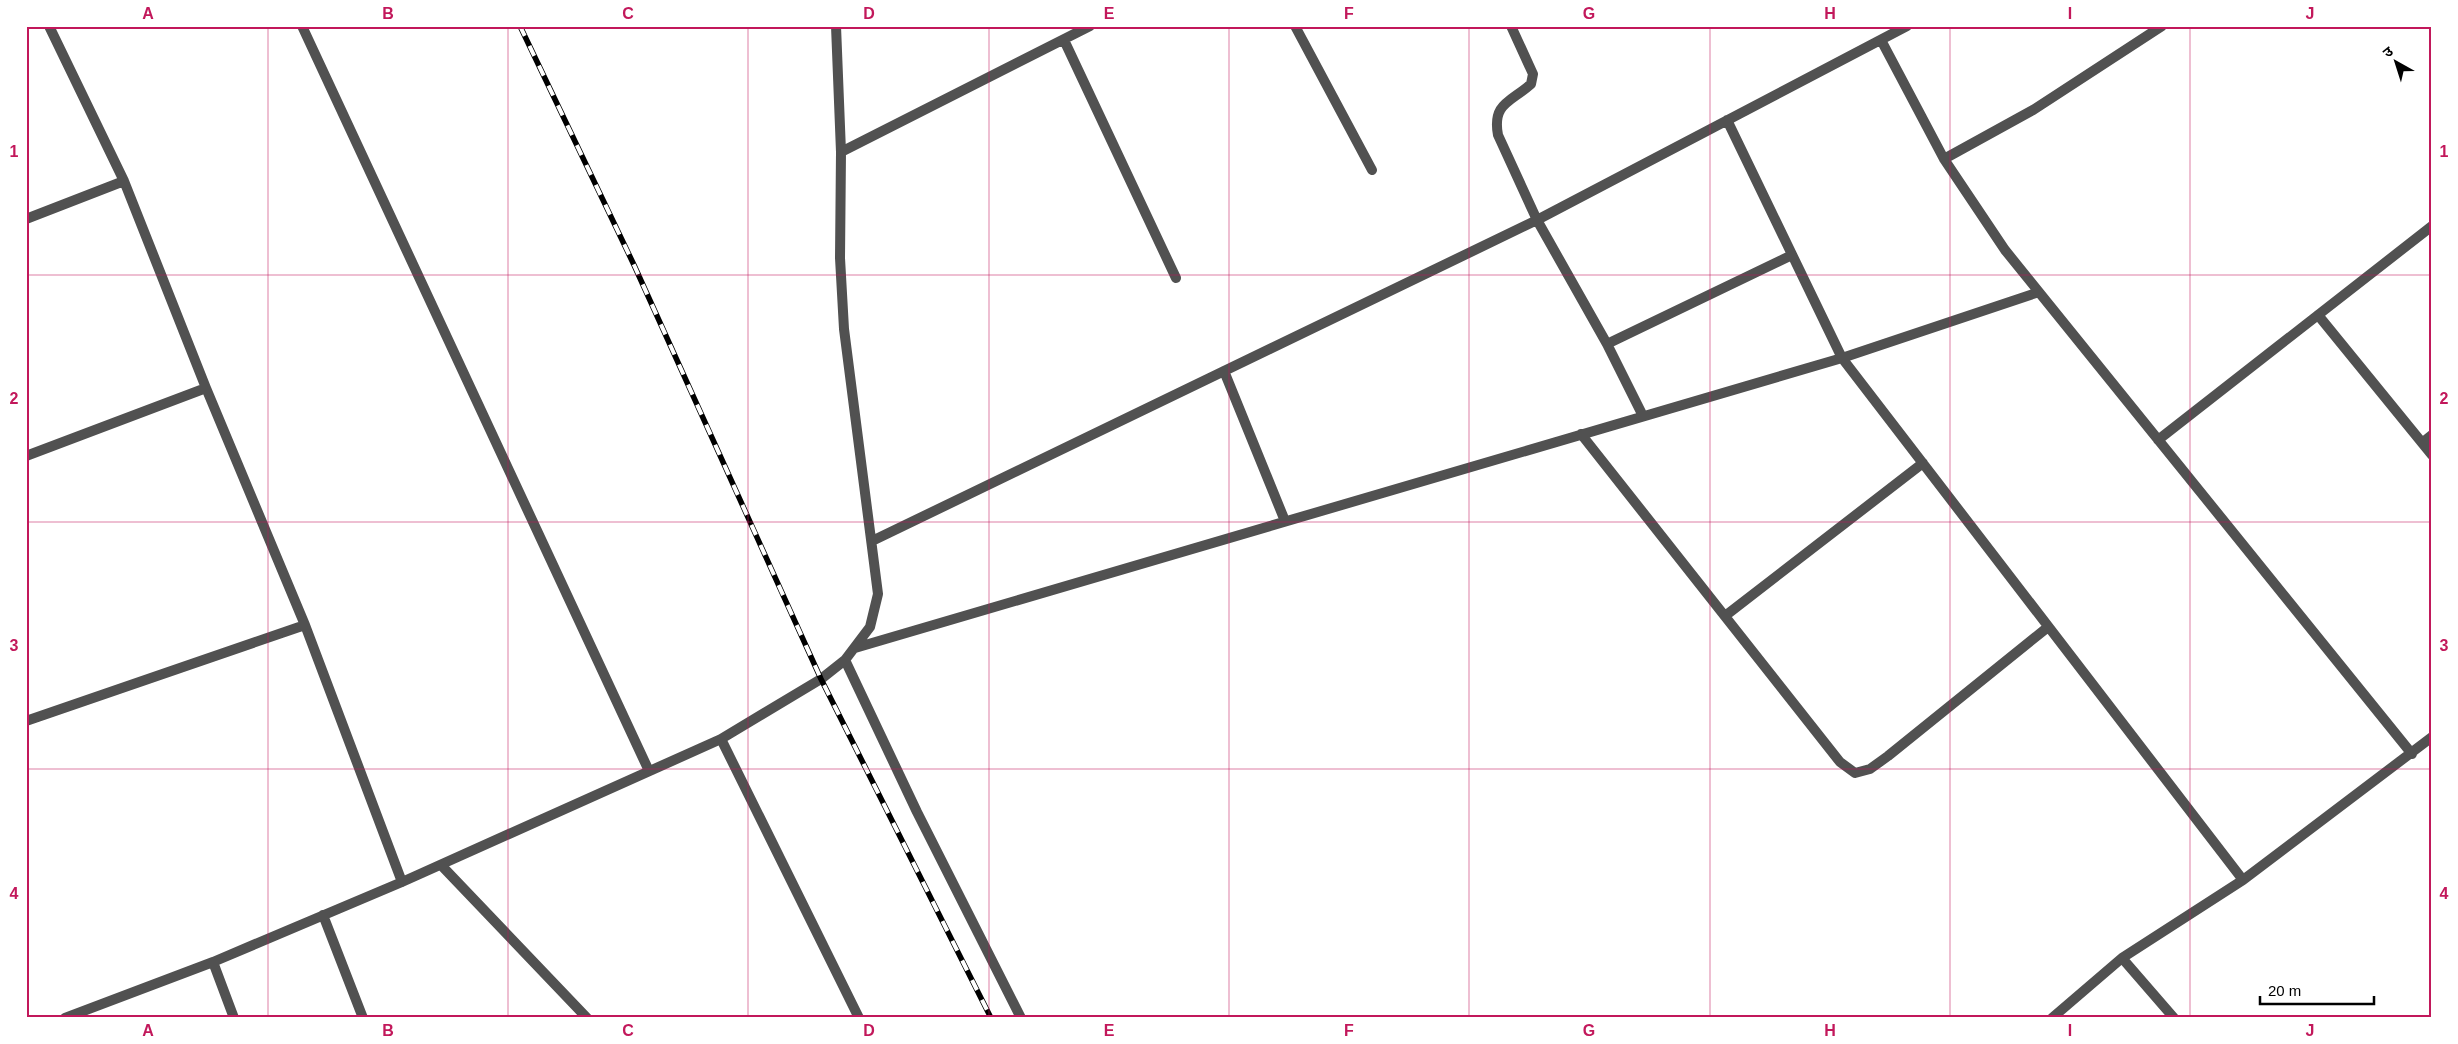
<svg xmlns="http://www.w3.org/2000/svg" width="2458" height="1044" viewBox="0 0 2458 1044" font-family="Helvetica,'Noto Sans Devanagari',sans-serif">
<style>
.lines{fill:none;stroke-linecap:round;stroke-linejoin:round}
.street{stroke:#515151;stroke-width:10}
.rail-casing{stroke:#000;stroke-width:5.5}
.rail{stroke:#fff;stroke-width:4;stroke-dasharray:11;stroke-linecap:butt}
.grid{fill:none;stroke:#c2185b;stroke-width:1;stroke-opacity:0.55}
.neatline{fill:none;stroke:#c2185b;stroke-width:2}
.grid-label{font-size:16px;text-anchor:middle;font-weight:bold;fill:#c2185b}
</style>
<rect width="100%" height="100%" fill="#fff"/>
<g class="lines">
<path class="street" d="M49 26 124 181 206 388 305 625 402 882
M302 26 649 771
M1295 26 1372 170
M1511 26 1533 74 1531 84C1511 102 1492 103 1498 135L1537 220 1607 344 1643 416
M1064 40 1176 278
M1881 40 1944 159 2005 250 2412 754
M1727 120 1842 358 2243 880
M841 152 1090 26
M1944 159 2033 110 2162 26
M26 219 124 181
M2318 315 2432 455
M1607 344 1792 255
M1224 371 1285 521
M1581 434 1840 762 1855 773 1870 769 1888 756 2048 627
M2158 440 2432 226
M2422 443 2432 435
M26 456 206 388
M872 541 1537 220 1907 26
M1725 616 1923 463
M855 648 1842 358 2039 292
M845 660 917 812 1021 1018
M26 721 305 625
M721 739 859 1018
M441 865 587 1018
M323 915 363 1018
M2122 958 2174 1018
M213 962 234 1018
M65 1018 213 962 402 882 721 739 821 679 845 660 870 627 878 594 844 329 840 258 841 152 836 26
M2052 1018 2122 958 2243 880 2432 737"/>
<g class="rail-casing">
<path id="rail" d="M520 26 634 265 821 679 991 1018"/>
</g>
<use href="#rail" class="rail"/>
</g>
<path class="grid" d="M268 26V1018M508 26V1018M748 26V1018M989 26V1018M1229 26V1018M1469 26V1018M1710 26V1018M1950 26V1018M2190 26V1018M26 275H2432M26 522H2432M26 769H2432"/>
<rect width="2458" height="1044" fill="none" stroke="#ffffff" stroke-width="55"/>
<g transform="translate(2396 62) rotate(321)" stroke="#ffffff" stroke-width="4" paint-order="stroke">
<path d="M0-4L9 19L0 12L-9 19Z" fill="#000000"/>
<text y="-8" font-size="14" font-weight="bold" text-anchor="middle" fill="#000000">उ</text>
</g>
<path d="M2260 996v8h114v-8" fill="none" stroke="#000000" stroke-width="2.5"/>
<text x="2268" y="996" font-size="15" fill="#000000" stroke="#ffffff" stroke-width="4" paint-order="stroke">20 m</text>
<rect x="28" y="28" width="2402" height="988" class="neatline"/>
<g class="grid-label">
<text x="148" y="19">A</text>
<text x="388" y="19">B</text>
<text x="628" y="19">C</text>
<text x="869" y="19">D</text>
<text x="1109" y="19">E</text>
<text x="1349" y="19">F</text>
<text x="1589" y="19">G</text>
<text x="1830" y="19">H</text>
<text x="2070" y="19">I</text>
<text x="2310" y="19">J</text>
<text x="14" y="157">1</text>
<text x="2444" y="157">1</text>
<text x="14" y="404">2</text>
<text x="2444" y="404">2</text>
<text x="14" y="651">3</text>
<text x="2444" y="651">3</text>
<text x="14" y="899">4</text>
<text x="2444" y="899">4</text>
<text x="148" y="1036">A</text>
<text x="388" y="1036">B</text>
<text x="628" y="1036">C</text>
<text x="869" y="1036">D</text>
<text x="1109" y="1036">E</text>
<text x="1349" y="1036">F</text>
<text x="1589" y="1036">G</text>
<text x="1830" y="1036">H</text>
<text x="2070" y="1036">I</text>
<text x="2310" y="1036">J</text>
</g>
</svg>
